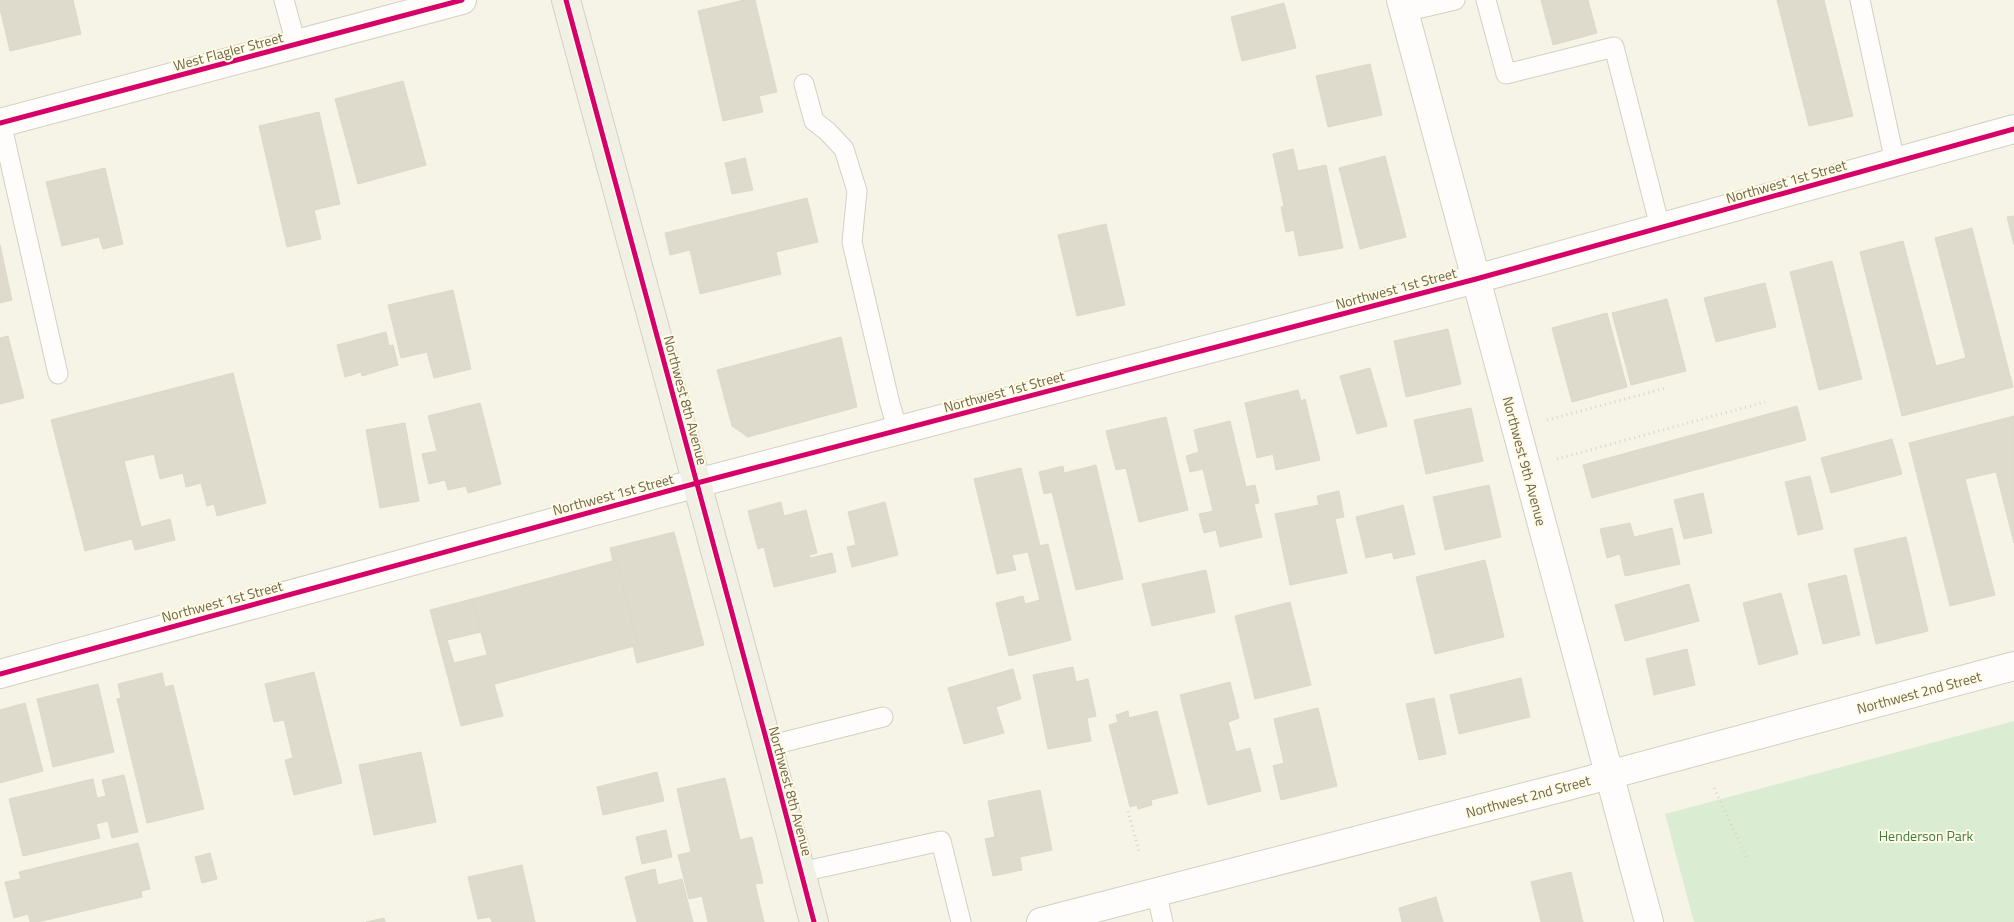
<svg xmlns="http://www.w3.org/2000/svg" width="2014" height="922" viewBox="0 0 2014 922" font-family="'Titillium Web',sans-serif">
<style>
.green{fill:#daedd2}
.building{fill:#dedbcd;stroke:#ddd8c9}
.lines{fill:none;stroke-linecap:round;stroke-linejoin:round}
.lane-casing{stroke:#d3d0c2;stroke-width:21}
.street-casing{stroke:#d3d0c2;stroke-width:30}
.secondary-casing{stroke:#d5d1c3;stroke-width:30}
.primary-casing{stroke:#d4d0c4;stroke-width:30}
.path{stroke:#d8d4cc;stroke-width:3;stroke-dasharray:1 4;stroke-linecap:butt}
.lane{stroke:#fefdfb;stroke-width:19}
.street{stroke:#fefdfb;stroke-width:28}
.secondary{stroke:#fefdfb;stroke-width:28}
.primary{stroke:#f1f0e4;stroke-width:28}
.cycleway-casing{stroke:#fefce6;stroke-width:8}
.cycleway{stroke:#d6006c;stroke-width:5}
.labels{text-anchor:middle;dominant-baseline:central;stroke-width:4;stroke-linejoin:round;paint-order:stroke}
.street-label{font-size:14px;fill:#716349;stroke:#fefce6}
.park-label{font-size:14px;fill:#447c44;stroke:#fefce6}
</style>
<rect width="100%" height="100%" fill="#f5f4e7"/>
<path class="green" d="M2014 721V922H1694L1665 814Z"/>
<path class="building" d="M0 0H73L81 34 10 51 0 9Z
M744 0H755L777 92 759 96 763 112 723 121 698 11Z
M1541 0H1588L1597 33 1553 45Z
M1777 0H1824L1853 116 1809 126Z
M1284 3 1296 48 1242 61 1231 17Z
M1370 64 1382 115 1328 127 1316 76Z
M403 81 426 165 358 184 335 99Z
M319 112 340 204 314 210 321 239 287 247 259 126Z
M1293 149 1298 171 1326 165 1343 248 1299 256 1294 230 1286 232 1281 207 1284 206 1273 154Z
M1385 156 1406 237 1360 249 1339 168Z
M745 158 753 190 732 194 725 163Z
M105 168 123 244 103 249 99 237 62 246 46 182Z
M807 198 818 242 776 252 781 274 700 294 690 250 670 255 665 233Z
M2014 216V245L2007 217Z
M1106 224 1125 305 1077 316 1058 235Z
M1972 228 2013 387 1902 416 1860 252 1903 241 1936 366 1966 358 1935 238Z
M0 245 12 300 0 303Z
M1832 261 1862 379 1819 390 1790 272Z
M1765 283 1776 327 1716 342 1704 298Z
M453 290 471 369 434 378 427 352 401 358 388 305Z
M1667 299 1686 371 1631 385 1612 313Z
M1607 313 1627 387 1572 402 1552 328Z
M1448 329 1461 384 1406 397 1394 341Z
M386 332 389 346 393 345 398 365 362 376 361 372 345 377 337 345Z
M8 336 24 398 0 404V338Z
M841 337 857 407 748 437 732 426 717 370Z
M1370 368 1387 426 1357 434 1340 376Z
M233 373 266 503 217 516 214 504 207 506 201 483 186 487 183 473 160 479 154 454 124 461 141 527 170 519 175 540 135 550 132 539 85 551 51 420Z
M1298 390 1301 401 1305 399 1320 460 1276 470 1273 454 1257 458 1245 403Z
M480 403 501 484 468 493 466 486 448 490 445 480 429 484 422 454 437 451 428 416Z
M1797 406 1806 440 1592 498 1583 465Z
M1471 408 1483 461 1426 474 1414 420Z
M2014 416V543L1996 472 1965 479 1995 595 1950 606 1909 443Z
M1166 417 1188 510 1139 522 1126 468 1116 470 1106 431Z
M1230 421 1246 487 1255 485 1259 503 1254 504 1262 537 1220 547 1216 530 1204 533 1199 514 1213 511 1203 469 1190 472 1186 456 1199 452 1194 430Z
M405 423 419 501 380 508 366 430Z
M1892 439 1902 474 1831 493 1821 458Z
M1096 465 1123 579 1076 590 1052 492 1044 494 1039 472 1063 466 1064 473Z
M1021 468 1040 546 1048 544 1071 640 1009 656 996 603 1023 596 1025 604 1040 600 1028 552 1012 555 1016 570 997 574 974 479Z
M1810 476 1823 529 1798 535 1785 482Z
M1489 485 1501 537 1445 550 1433 497Z
M1339 491 1344 517 1335 519 1347 573 1290 585 1275 514 1319 505 1317 496Z
M1703 493 1712 533 1684 539 1674 500Z
M781 502 784 516 806 510 817 553 809 555 810 558 832 553 836 572 774 587 764 547 758 549 748 511Z
M885 502 898 555 852 567 847 547 856 545 848 512Z
M1403 505 1415 554 1394 559 1392 552 1366 558 1356 517Z
M1630 523 1634 537 1672 528 1680 564 1625 576 1620 554 1607 558 1600 529Z
M674 532 704 645 637 663 633 646 638 645 616 560 613 561 610 548Z
M1906 537 1928 631 1876 644 1854 549Z
M616 560 638 645 495 684 472 599Z
M1485 560 1504 637 1435 654 1416 577Z
M1206 570 1215 612 1152 626 1142 584Z
M1846 575 1860 635 1823 644 1808 584Z
M1689 584 1699 621 1625 641 1615 605Z
M1781 593 1798 654 1759 665 1743 603Z
M472 599 481 632 447 640 454 663 486 655 503 716 461 726 430 610Z
M1290 602 1311 685 1255 699 1235 616Z
M1687 649 1695 685 1654 695 1646 659Z
M1073 667 1076 682 1088 679 1096 716 1087 718 1091 741 1048 749 1033 675Z
M1013 669 1021 699 996 707 1004 733 964 744 948 688Z
M314 672 342 783 294 795 285 760 293 758 284 720 274 722 265 684Z
M162 673 165 687 173 685 204 809 147 823 117 699 121 698 118 684Z
M1521 678 1530 717 1459 734 1450 695Z
M1230 682 1239 718 1228 722 1236 752 1250 748 1261 791 1208 805 1180 695Z
M98 684 114 752 53 767 37 699Z
M1434 698 1446 754 1419 760 1406 704Z
M25 703 43 771 0 783V710Z
M1318 708 1337 786 1281 800 1273 766 1284 763 1274 719Z
M1128 711 1129 718 1157 711 1178 793 1151 800 1152 805 1138 809 1137 805 1130 807 1109 725 1118 722 1116 715Z
M421 752 436 822 374 835 359 765Z
M657 772 664 801 603 815 597 787Z
M124 775 138 832 112 838 108 821 96 824 100 838 23 856 9 799 93 779 97 798 106 796 102 780Z
M725 778 740 840 752 837 763 883 755 884 764 922H708L702 896 689 899 678 855 691 852 677 789Z
M1040 790 1052 850 1020 857 1022 870 993 876 985 839 995 837 988 801Z
M666 830 672 857 642 864 636 837Z
M138 843 150 889 141 891 142 897 38 922H30L28 914 14 918 5 882 21 879 19 872Z
M210 853 217 879 202 883 195 857Z
M522 865 535 922H492L490 917 478 919 468 877Z
M655 869 658 885 682 879 693 922H637L625 877Z
M1571 872 1583 922H1541L1531 882Z
M1436 897 1443 922H1402L1399 908Z
M384 918 385 922H366Z"/>
<g class="lines">
<g class="lane-casing">
<path id="lane" d="M284 0 296 44
M1486 0 1506 74 1614 47 1660 227
M1860 0 1895 162
M1404 12 1455 0
M804 84 814 121 827 131 844 149 857 191 852 242 890 404 898 431
M1 122 58 374
M768 746 883 717
M801 872 941 841 961 922
M1156 891 1163 922"/>
</g>
<g class="street-casing">
<path id="street" d="M1401 0 1649 922
M0 674 697 483 1476 279 2014 129
M1041 922 1564 787 2014 666"/>
</g>
<g class="secondary-casing">
<path id="secondary" d="M0 123 462 0"/>
</g>
<g class="primary-casing">
<path id="primary" d="M566 0 768 746 814 922"/>
</g>
<path class="path" d="M1547 420 1666 388
M1557 459 1765 402
M1714 788 1747 858
M1128 811 1139 851"/>
<use href="#lane" class="lane"/>
<use href="#street" class="street"/>
<use href="#secondary" class="secondary"/>
<use href="#primary" class="primary"/>
<g class="cycleway-casing">
<path id="cycleway" d="M566 0 768 746 814 922
M0 123 462 0
M0 674 697 483 1476 279 2014 129"/>
</g>
<use href="#cycleway" class="cycleway"/>
</g>
<g class="labels">
<g class="street-label">
<text transform="translate(228 51) rotate(-15)">West Flagler Street</text>
<text transform="translate(1786 181) rotate(-16)">Northwest 1st Street</text>
<text transform="translate(1396 288) rotate(-15)">Northwest 1st Street</text>
<text transform="translate(1004 391) rotate(-15)">Northwest 1st Street</text>
<text transform="translate(686 400) rotate(75)">Northwest 8th Avenue</text>
<text transform="translate(1525 461) rotate(75)">Northwest 9th Avenue</text>
<text transform="translate(613 494) rotate(-15)">Northwest 1st Street</text>
<text transform="translate(222 601) rotate(-15)">Northwest 1st Street</text>
<text transform="translate(1919 692) rotate(-15)">Northwest 2nd Street</text>
<text transform="translate(791 791) rotate(75)">Northwest 8th Avenue</text>
<text transform="translate(1528 796) rotate(-15)">Northwest 2nd Street</text>
</g>
<g class="park-label">
<text x="1926" y="835">Henderson Park</text>
</g>
</g>
</svg>
